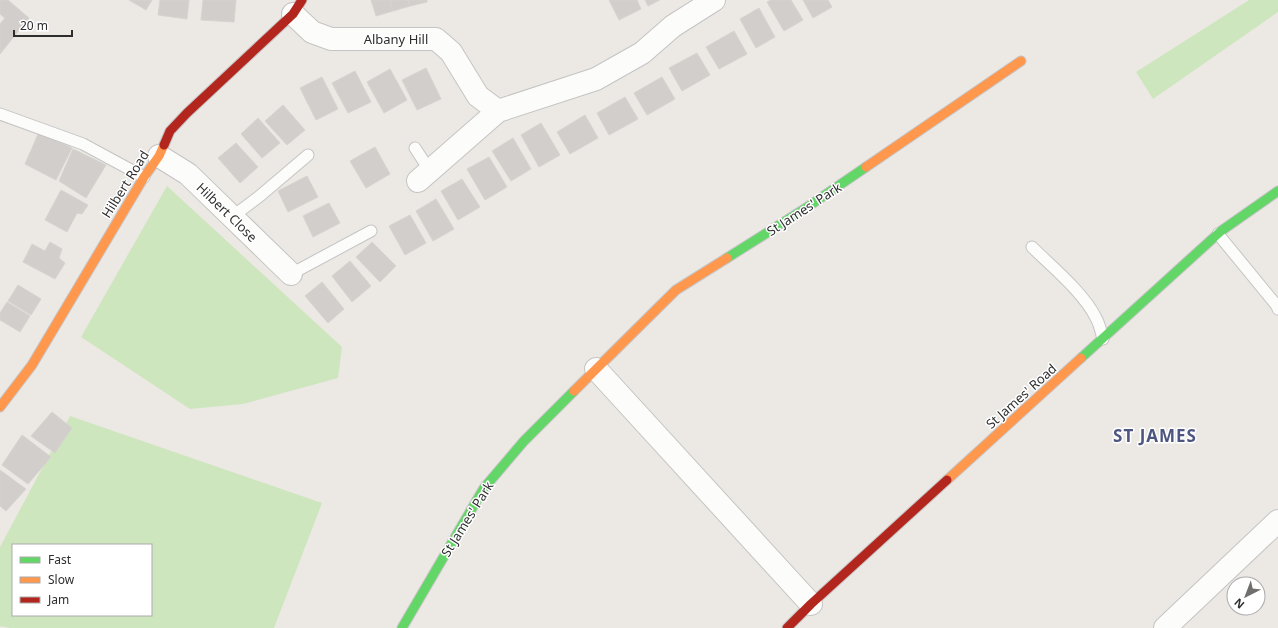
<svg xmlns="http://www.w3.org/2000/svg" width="1278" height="628" font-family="'Noto Sans',sans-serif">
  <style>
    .green { fill: #cee6be; fill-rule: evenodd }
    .building { fill: #d1cecb; stroke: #d7d4d0 }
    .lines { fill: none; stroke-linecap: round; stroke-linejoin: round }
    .lane-casing { stroke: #c5c4c5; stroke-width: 13 }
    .street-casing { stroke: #c5c4c5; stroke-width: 24 }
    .fast-casing { stroke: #c5c4c5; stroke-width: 11 }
    .slow-casing { stroke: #c5c4c5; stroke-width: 11 }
    .jam-casing { stroke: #c5c4c5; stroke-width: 11 }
    .lane { stroke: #fcfcfb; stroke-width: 11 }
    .street { stroke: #fcfcfb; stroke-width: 22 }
    .fast { stroke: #63d668; stroke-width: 9 }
    .slow { stroke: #ff974d; stroke-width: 9 }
    .jam { stroke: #b3261e; stroke-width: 9 }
    .labels { text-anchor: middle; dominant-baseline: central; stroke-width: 3; stroke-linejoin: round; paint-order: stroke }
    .street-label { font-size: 13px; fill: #2e2e2e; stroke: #fff }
    .district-label { font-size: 17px; font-weight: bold; letter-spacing: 1px; fill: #4d5680; stroke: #fff }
  </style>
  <rect width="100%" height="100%" fill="#ece8e4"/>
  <path class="green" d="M 1249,0 L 1278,0 L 1278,12 L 1153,99 L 1136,72 Z
    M 167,186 L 342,347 L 338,378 L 243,404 L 190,409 L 81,337 Z
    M 70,416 L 322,503 L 274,628 L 10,628 L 0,626 L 0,547 ZM 13,545 L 151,545 L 151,615 L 13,615 Z"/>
  <path class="building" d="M 0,0 L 8,0 L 29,18 L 0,54 L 0,24 L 5,18 L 0,14 Z
    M 129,0 L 152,0 L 146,10 Z
    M 160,0 L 189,0 L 187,19 L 158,15 Z
    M 203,0 L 236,0 L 234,22 L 201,20 Z
    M 371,0 L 390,0 L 393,11 L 376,16 Z
    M 390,0 L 408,0 L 410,6 L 393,11 Z
    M 408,0 L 427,0 L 427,2 L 410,6 Z
    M 609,0 L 637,0 L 641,9 L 619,20 Z
    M 645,0 L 660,0 L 648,6 Z
    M 771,0 L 791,0 L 803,20 L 784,31 L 767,2 Z
    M 803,0 L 828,0 L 832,7 L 813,18 Z
    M 759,8 L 775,37 L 756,48 L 740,19 Z
    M 734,31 L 747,54 L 719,69 L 706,47 Z
    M 697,53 L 710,75 L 682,91 L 669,68 Z
    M 426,68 L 441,99 L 417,110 L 402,80 Z
    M 390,69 L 407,100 L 384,113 L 367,82 Z
    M 355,71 L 371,102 L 348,113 L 332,83 Z
    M 322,77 L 338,109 L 316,120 L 300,88 Z
    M 662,77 L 675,99 L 647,115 L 634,93 Z
    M 625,97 L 638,119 L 609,135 L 597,113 Z
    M 283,105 L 305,130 L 287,145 L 265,121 Z
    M 585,115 L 598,138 L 570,154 L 557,132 Z
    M 258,118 L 280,143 L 262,158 L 241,134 Z
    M 541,123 L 560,155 L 539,167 L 521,135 Z
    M 39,132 L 72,148 L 56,180 L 25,164 Z
    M 513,138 L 531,169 L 511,181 L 492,151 Z
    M 236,143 L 258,167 L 240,183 L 218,158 Z
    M 375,147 L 390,174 L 366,188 L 350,161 Z
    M 73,149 L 106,165 L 86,198 L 59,181 Z
    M 489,157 L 507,187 L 485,200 L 467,169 Z
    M 307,176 L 318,197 L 288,212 L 278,191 Z
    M 462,179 L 480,207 L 458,220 L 441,191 Z
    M 61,190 L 88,205 L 82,214 L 77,213 L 67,232 L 45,220 Z
    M 436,199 L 454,229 L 433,241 L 416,211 Z
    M 329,203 L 340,223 L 313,237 L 303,216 Z
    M 410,215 L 426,243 L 405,255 L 389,226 Z
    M 50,242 L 62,249 L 59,258 L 65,263 L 55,279 L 23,262 L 32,244 L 45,251 Z
    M 372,242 L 396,266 L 380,282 L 356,257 Z
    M 350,261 L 371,286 L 352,302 L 332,276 Z
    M 322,282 L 344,309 L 328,323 L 305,296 Z
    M 18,285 L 41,299 L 31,315 L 8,301 Z
    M 7,302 L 30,316 L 20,332 L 0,320 L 0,313 Z
    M 52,412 L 72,428 L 55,453 L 31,436 Z
    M 22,435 L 51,457 L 28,484 L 2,465 Z
    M 0,470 L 26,489 L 6,511 L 0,506 Z"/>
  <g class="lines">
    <g class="lane-casing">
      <path id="lane" d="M 0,114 L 83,144 L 144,177
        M 415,148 L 430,171
        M 232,217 L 261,195 L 308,155
        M 1218,234 L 1277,306 L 1278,309
        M 1032,247 C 1052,267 1084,293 1096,318 C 1100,325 1101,332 1103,339
        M 291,274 L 371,231"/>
    </g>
    <g class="street-casing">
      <path id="street" d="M 293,14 L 312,32 L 331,39 L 436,39 L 451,52 L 478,96 L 498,111 L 596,79 L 642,53 L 673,26 L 714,0
        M 159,156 L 188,174 L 291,274
        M 418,181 L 498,111
        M 596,369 L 811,604
        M 1165,628 L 1278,521"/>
    </g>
    <g class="fast-casing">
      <path id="fast" d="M 727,258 L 803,210 L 866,167
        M 1081,358 L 1221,231 L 1278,191
        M 402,628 L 484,488 L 524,441 L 574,391"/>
    </g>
    <g class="slow-casing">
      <path id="slow" d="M 866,167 L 1021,61
        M 574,391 L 676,290 L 727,258
        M 0,407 L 32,365 L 144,177 L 159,156 L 164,145
        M 947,480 L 1081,358"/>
    </g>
    <g class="jam-casing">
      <path id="jam" d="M 164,145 L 170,131 L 187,113 L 293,14 L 302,0
        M 787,628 L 811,604 L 947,480"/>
    </g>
    <use href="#lane" class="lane"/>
    <use href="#street" class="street"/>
    <use href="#fast" class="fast"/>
    <use href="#slow" class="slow"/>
    <use href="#jam" class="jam"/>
  </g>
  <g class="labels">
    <g class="street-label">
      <text x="396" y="39">Albany Hill</text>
      <text transform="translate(125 184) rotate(-58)">Hilbert Road</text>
      <text transform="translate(804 209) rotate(-33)">St James' Park</text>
      <text transform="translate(227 212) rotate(44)">Hilbert Close</text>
      <text transform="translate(1021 396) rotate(-42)">St James' Road</text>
      <text transform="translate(467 519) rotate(-58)">St James' Park</text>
    </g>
    <g class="district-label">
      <text x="1155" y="435">ST JAMES</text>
    </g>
  </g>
  <rect x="12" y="544" width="140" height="72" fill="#ffffff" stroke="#ababab"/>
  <rect x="20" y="557" width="20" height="6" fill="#63d668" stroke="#ababab"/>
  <text x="48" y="564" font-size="12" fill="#2e2e2e">Fast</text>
  <rect x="20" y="577" width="20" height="6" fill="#ff974d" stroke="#ababab"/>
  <text x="48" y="584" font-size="12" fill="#2e2e2e">Slow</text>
  <rect x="20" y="597" width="20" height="6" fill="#b3261e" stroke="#ababab"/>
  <text x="48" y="604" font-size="12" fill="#2e2e2e">Jam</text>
  <g transform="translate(1246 596) rotate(222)"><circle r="19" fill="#ffffff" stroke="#ababab"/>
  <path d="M0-3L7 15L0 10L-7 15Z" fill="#706f6e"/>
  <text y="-6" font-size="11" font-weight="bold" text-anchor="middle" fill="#2e2e2e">N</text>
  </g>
  <path d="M14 30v6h58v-6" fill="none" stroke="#2e2e2e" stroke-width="2"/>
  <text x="20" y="30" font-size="12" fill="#2e2e2e" stroke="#ffffff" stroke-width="3" paint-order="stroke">20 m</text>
</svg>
